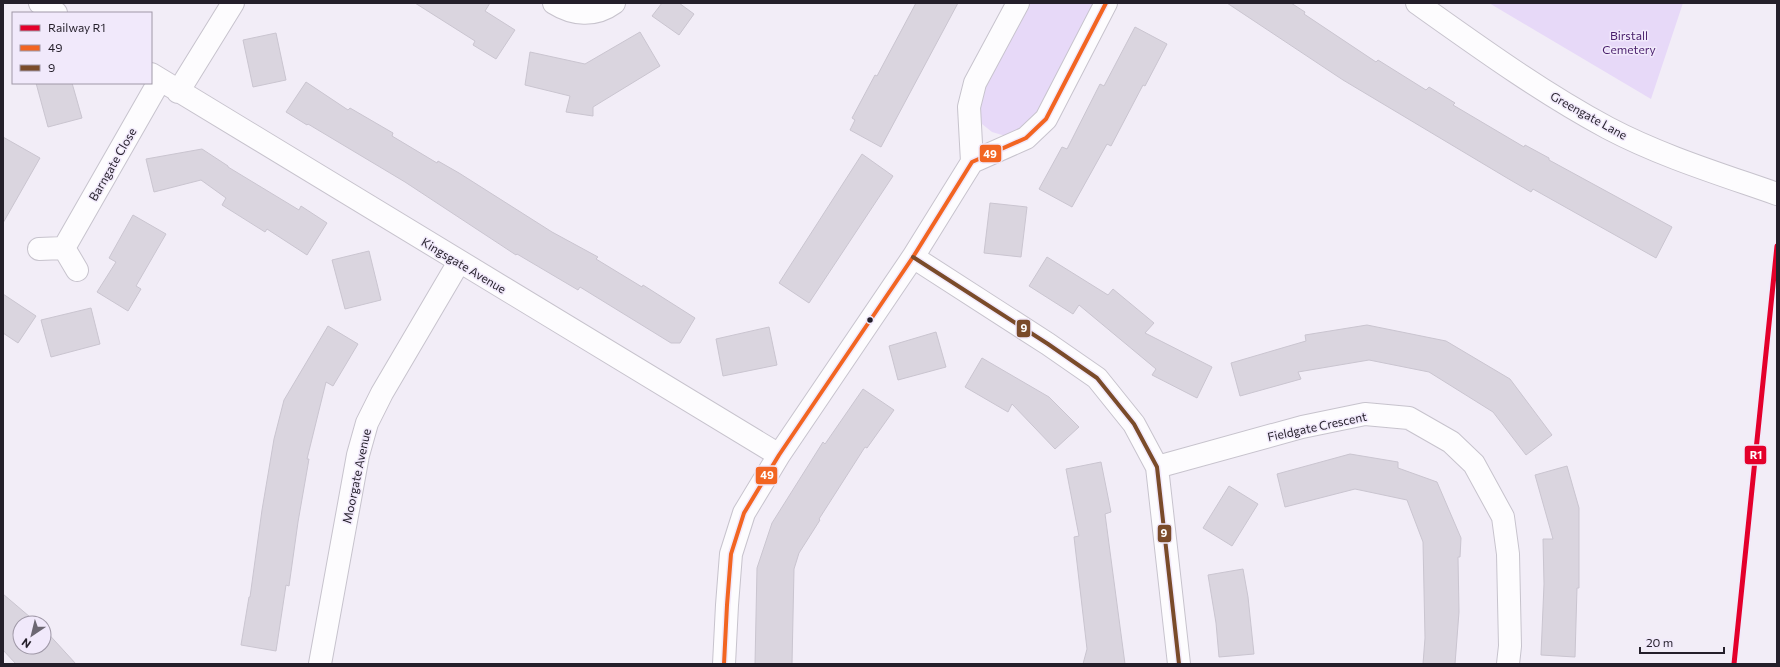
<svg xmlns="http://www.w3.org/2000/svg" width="1780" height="667" font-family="Commissioner,sans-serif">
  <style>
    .green { fill: #e7d9f8 }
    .building { fill: #dad5df; stroke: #cac5d0 }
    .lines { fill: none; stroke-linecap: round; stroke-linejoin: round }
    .minor-casing { stroke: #c7c3cd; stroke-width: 24 }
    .minor { stroke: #fdfcfe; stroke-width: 22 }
    .bus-1-casing { stroke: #f1e9fb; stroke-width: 7 }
    .bus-2-casing { stroke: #f1e9fb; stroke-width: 7 }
    .bus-1 { stroke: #f26522; stroke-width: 4 }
    .bus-2 { stroke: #7a4b2a; stroke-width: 4 }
    .rail-1-casing { stroke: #f1e9fb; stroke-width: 8 }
    .rail-1 { stroke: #e4002b; stroke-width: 5 }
    .bus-dot { fill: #241f2a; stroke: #f1e9fb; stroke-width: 1.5 }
    .labels { text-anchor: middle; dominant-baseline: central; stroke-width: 3; stroke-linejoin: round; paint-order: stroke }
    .park-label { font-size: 12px; fill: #481e6b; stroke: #f1e9fb }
    .street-label { font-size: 12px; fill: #241f2a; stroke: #f1e9fb }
    .line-badge { stroke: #f1e9fb; stroke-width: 1.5 }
    .badge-label { font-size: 11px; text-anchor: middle; font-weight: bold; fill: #fff }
  </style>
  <rect width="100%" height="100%" fill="#f2edf7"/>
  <path class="green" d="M 1027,3 L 1098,3 L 1036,118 L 1009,137 L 992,132 L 982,124 L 978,109 L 985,84 Z
    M 1489,3 L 1683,3 L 1651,99 Z"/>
  <path class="building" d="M 415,3 L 490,3 L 485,11 L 515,30 L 496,59 L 473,45 L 475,41 Z
    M 662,3 L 679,3 L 694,14 L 679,35 L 652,16 Z
    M 916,3 L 958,3 L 881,147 L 850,130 L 855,120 L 852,118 L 875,75 L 877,76 Z
    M 1227,3 L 1291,3 L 1305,12 L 1304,14 L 1376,62 L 1378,60 L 1426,90 L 1429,87 L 1455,103 L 1453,105 L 1524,147 L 1525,145 L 1549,158 L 1549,160 L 1672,227 L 1656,258 L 1533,189 L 1531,192 L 1507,178 L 1343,80 Z
    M 1135,27 L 1167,44 L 1145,86 L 1143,85 L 1111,146 L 1107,144 L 1072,207 L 1039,189 L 1062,147 L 1067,149 L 1100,84 L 1104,86 Z
    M 640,32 L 660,66 L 593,107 L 593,116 L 566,112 L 570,96 L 525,85 L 530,52 L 585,64 Z
    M 276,33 L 286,80 L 253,87 L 243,40 Z
    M 306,82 L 348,110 L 350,108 L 393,133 L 392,136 L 437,163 L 438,161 L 459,173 L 552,232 L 598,257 L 596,259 L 642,287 L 643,285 L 695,318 L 680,343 L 671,343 L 580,287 L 578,290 L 517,254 L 516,255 L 405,182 L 308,124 L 307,125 L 286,112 Z
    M 36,83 L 72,83 L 82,118 L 48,127 Z
    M 3,137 L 40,158 L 3,223 Z
    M 202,149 L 228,166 L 228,167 L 299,210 L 301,206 L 327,223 L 307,255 L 267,229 L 265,232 L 222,205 L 226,198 L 201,180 L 154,192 L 146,159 Z
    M 862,154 L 893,176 L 809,303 L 779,283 Z
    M 990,203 L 1027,207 L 1021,257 L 984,253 Z
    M 133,215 L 166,234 L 136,286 L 141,289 L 128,311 L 97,292 L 116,262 L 109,258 Z
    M 369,251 L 381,300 L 345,309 L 332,260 Z
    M 1047,257 L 1108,295 L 1113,289 L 1154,323 L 1145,333 L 1212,367 L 1197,398 L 1152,375 L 1156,369 L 1079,305 L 1073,314 L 1029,286 Z
    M 3,294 L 36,316 L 18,343 L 3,333 Z
    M 91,308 L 100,344 L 51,357 L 41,320 Z
    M 1367,325 L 1446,341 L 1510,379 L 1552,435 L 1526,455 L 1493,412 L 1429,372 L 1369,360 L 1298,372 L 1301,379 L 1240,396 L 1231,363 L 1306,341 L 1305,335 Z
    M 328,326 L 358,344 L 333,386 L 326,382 L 307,459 L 309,459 L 298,522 L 289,586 L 286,585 L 276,651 L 241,645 L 249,597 L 250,597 L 262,510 L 274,439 L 284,400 Z
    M 769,327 L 777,365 L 723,376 L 716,339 Z
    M 936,332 L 946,367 L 898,380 L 889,346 Z
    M 982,358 L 1049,397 L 1079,427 L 1055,449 L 1012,404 L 1008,412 L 965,387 Z
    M 863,389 L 894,410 L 867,448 L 865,447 L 819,519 L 820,520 L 799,553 L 794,569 L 792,664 L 755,664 L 757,568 L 772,523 L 823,442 L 825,444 Z
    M 1350,454 L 1398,462 L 1398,468 L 1437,482 L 1461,538 L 1460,557 L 1458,557 L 1459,612 L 1455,664 L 1423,664 L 1425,638 L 1423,542 L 1407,500 L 1355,489 L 1285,507 L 1277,474 Z
    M 1101,462 L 1111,512 L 1105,514 L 1125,664 L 1083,664 L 1087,649 L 1074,537 L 1079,536 L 1066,469 Z
    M 1567,466 L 1579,508 L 1579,588 L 1577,588 L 1575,657 L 1541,655 L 1544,584 L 1543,539 L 1553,539 L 1535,475 Z
    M 1229,486 L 1258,504 L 1232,546 L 1203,528 Z
    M 1243,569 L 1248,597 L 1254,654 L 1219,657 L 1216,623 L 1208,575 Z
    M 3,594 L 37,623 L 20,623 L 20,647 L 44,647 L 44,629 L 76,664 L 16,664 L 3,650 Z"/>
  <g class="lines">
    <g class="minor-casing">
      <path id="minor" d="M 40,3 L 56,13
        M 554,3 C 573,15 595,17 614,3
        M 1417,3 C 1479,47 1541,92 1608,128 C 1661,156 1720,174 1777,194
        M 151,74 L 779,455
        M 178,92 L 233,3
        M 972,162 L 969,107 L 975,83 L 1018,3
        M 64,248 L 160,80
        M 39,249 L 64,248 L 77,270
        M 913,257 L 1048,344 L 1097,378 L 1134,424 L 1157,467 L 1179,664
        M 1157,467 L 1302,427 L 1365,414 L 1409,418 L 1451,442 L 1474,464 L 1503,517 L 1508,554 L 1510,646 L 1508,664
        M 320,664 L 358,455 L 367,423 L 382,393 L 459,262
        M 724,664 L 727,605 L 731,554 L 744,513 L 779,455 L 913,257 L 972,162 L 1026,138 L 1046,119 L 1106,3"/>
    </g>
    <use href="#minor" class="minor"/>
    <g class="bus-1-casing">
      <path id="bus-1" d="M 724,664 L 727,605 L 731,554 L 744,513 L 779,455 L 913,257 L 972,162 L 1026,138 L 1046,119 L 1106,3"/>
    </g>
    <g class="bus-2-casing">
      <path id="bus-2" d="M 913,257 L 1048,344 L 1097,378 L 1134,424 L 1157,467 L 1179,664"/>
    </g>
    <use href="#bus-1" class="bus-1"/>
    <use href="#bus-2" class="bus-2"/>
    <g class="rail-1-casing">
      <path id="rail-1" d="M 1734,664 L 1777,246"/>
    </g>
    <use href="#rail-1" class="rail-1"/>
  </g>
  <circle class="bus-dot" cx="870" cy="320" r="3.5"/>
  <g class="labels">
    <g class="park-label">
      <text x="1629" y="35">Birstall<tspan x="1629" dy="14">Cemetery</tspan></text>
    </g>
    <g class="street-label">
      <text transform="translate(1589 115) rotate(29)">Greengate Lane</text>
      <text transform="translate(112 164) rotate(-60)">Barngate Close</text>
      <text transform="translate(464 265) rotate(31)">Kingsgate Avenue</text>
      <text transform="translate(1317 426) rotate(-12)">Fieldgate Crescent</text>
      <text transform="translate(356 476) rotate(-78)">Moorgate Avenue</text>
    </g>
  </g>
  <g class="line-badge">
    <rect x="979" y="144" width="23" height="19" rx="4" fill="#f26522"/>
    <rect x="1016" y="319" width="15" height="19" rx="4" fill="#7a4b2a"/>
    <rect x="1744" y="445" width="23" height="20" rx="4" fill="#e4002b"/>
    <rect x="755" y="466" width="23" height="19" rx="4" fill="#f26522"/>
    <rect x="1157" y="524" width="15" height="19" rx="4" fill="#7a4b2a"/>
  </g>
  <g class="badge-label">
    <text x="990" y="158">49</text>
    <text x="1024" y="332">9</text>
    <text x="1756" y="459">R1</text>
    <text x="767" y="479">49</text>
    <text x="1164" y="537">9</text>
  </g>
  <rect width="1780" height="667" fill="none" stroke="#241f2a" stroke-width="8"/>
  <rect x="12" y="12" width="140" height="72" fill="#f1e9fb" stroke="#9f98a7"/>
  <rect x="20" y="25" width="20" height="6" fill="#e4002b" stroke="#9f98a7"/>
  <text x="48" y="32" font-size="12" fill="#241f2a">Railway R1</text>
  <rect x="20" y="45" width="20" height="6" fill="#f26522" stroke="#9f98a7"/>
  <text x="48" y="52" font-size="12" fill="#241f2a">49</text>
  <rect x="20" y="65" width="20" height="6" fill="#7a4b2a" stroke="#9f98a7"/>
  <text x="48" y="72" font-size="12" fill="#241f2a">9</text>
  <g transform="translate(32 635) rotate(215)"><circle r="19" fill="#f1e9fb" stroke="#9f98a7"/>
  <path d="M0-3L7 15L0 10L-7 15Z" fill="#6c6772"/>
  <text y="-6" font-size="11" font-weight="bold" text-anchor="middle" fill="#241f2a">N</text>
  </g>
  <path d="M1640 647v6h84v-6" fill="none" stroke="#241f2a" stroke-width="2"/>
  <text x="1646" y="647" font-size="12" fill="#241f2a" stroke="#f1e9fb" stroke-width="3" paint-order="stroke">20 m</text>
</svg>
